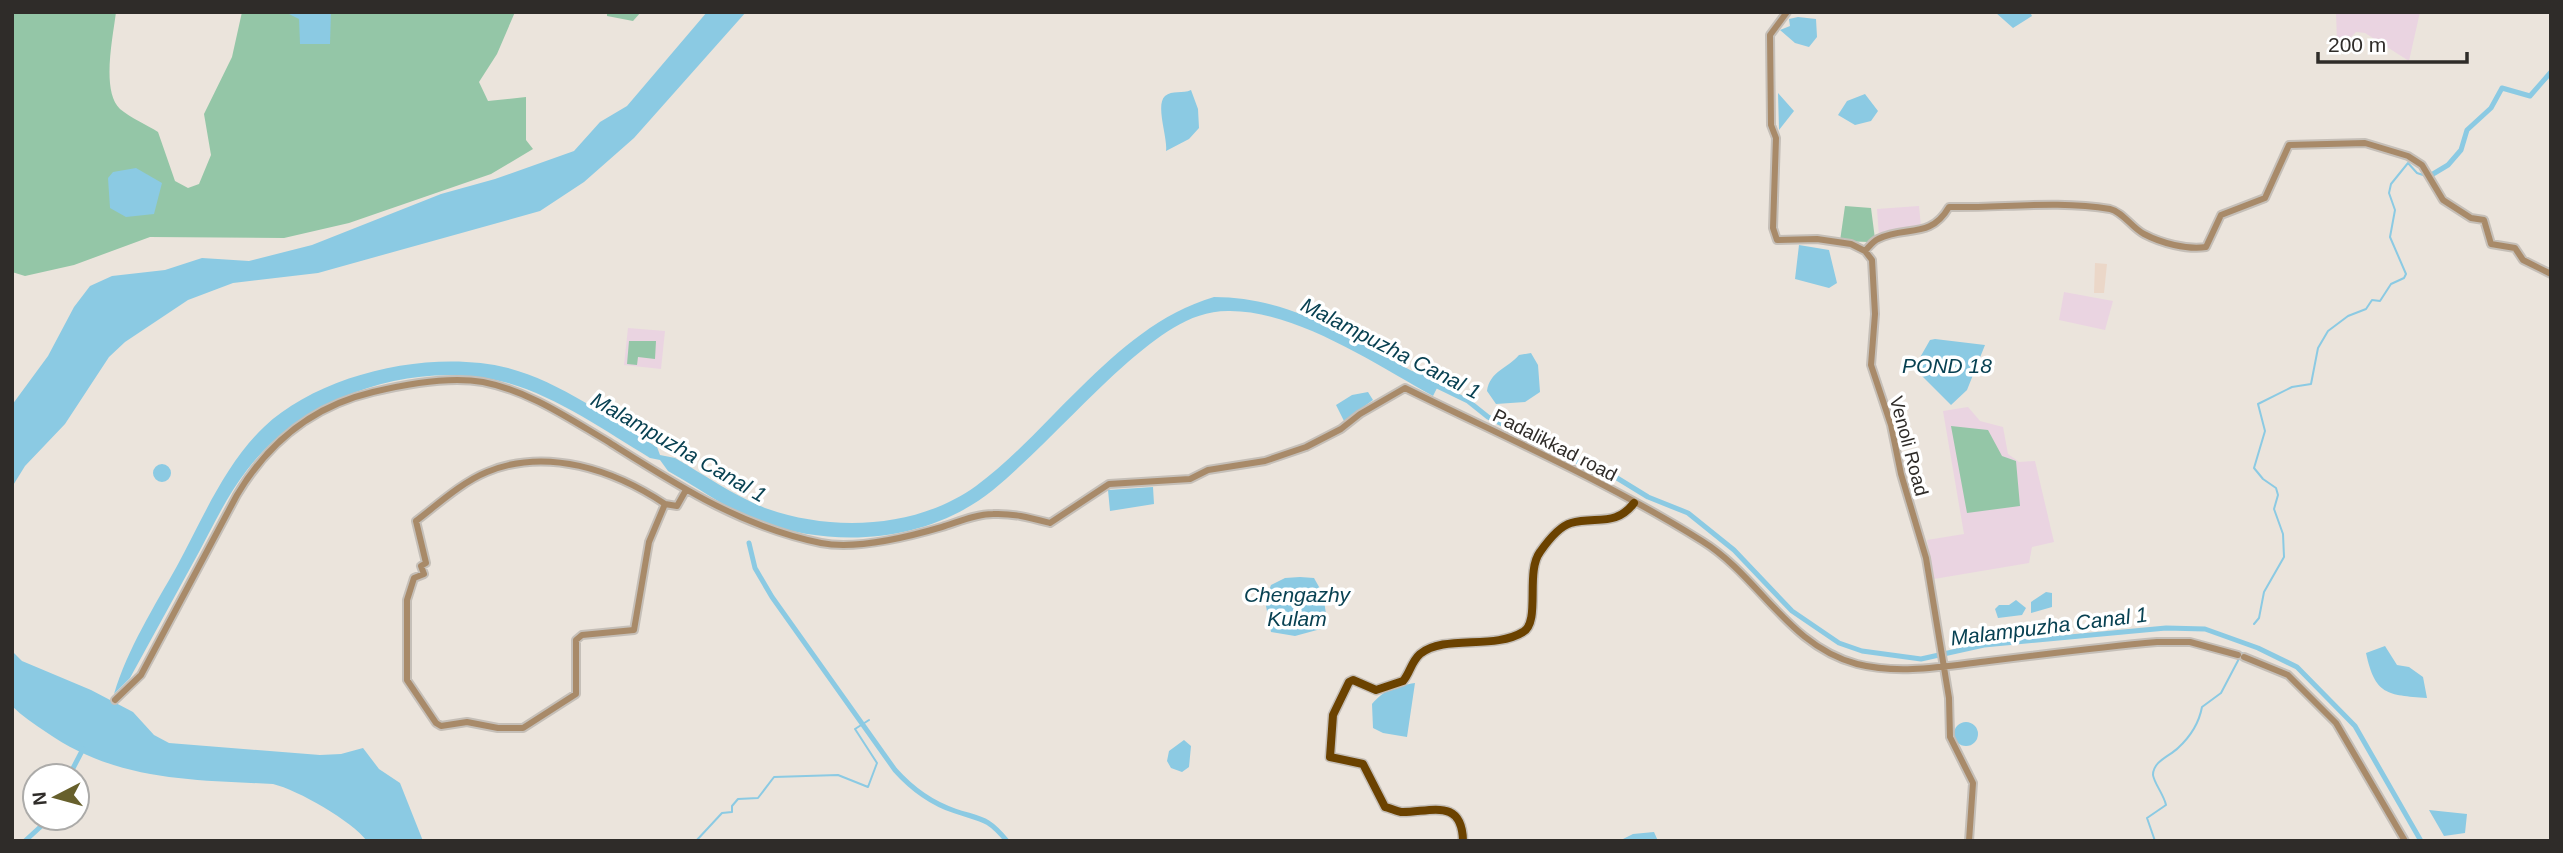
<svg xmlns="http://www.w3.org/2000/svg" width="2563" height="853" font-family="Arial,sans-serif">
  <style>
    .education { fill: #ead4e1 }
    .medical { fill: #ebd7c8 }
    .green { fill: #94c6a7 }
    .water { fill: #8bcae3 }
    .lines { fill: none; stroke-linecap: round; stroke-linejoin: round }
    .stream { stroke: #8bcae3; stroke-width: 2 }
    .canal { stroke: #8bcae3; stroke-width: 5 }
    .minor-casing { stroke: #c5bfb8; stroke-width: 10 }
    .major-casing { stroke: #c5bfb8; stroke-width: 11 }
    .minor { stroke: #a88a69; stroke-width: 6 }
    .major { stroke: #6b4200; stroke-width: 8 }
    .labels { text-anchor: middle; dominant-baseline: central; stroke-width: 7; stroke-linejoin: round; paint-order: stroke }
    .street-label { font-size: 19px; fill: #2f2c29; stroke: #fff }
    .water-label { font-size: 21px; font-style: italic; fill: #084152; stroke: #fff }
  </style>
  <rect width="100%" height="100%" fill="#ebe4dc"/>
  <path class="education" d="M 2336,12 L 2420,12 L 2409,61 L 2365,33 L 2356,32 L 2346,42 L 2337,42 Z
    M 1919,206 L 1921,226 L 1879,236 L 1877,209 Z
    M 2064,292 L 2113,301 L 2105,330 L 2059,320 Z
    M 628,328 L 665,331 L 661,369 L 624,365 Z
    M 1968,407 L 1980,421 L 2003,427 L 2008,454 L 2019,462 L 2035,461 L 2054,542 L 2032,547 L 2029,563 L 1934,579 L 1927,540 L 1964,534 L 1943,411 Z"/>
  <path class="medical" d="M 2095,263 L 2107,264 L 2104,293 L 2094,293 Z"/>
  <path class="green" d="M 12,12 L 116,12 C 113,37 101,91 120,109 C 131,118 147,125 158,132 L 175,181 L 188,188 L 199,184 L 211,155 L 204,114 L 232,57 L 242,12 L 515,12 L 497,54 L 479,82 L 488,101 L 526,97 L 526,140 L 533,149 L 491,174 L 349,223 L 284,238 L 150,237 L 74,265 L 25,276 L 12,272 Z
    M 607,12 L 641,12 L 633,21 L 607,16 Z
    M 1845,206 L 1871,208 L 1875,239 L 1869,242 L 1840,241 Z
    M 629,341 L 656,341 L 655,359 L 638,357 L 637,365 L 627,364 Z
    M 1951,426 L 1988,430 L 2002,456 L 2016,461 L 2020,506 L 1967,513 Z"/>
  <path class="water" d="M 285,12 L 331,12 L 330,44 L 300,44 L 299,19 Z
    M 707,12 L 746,12 L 634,138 L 584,182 L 540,211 L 318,273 L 233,283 L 188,300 L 125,342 L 109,357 L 65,424 L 25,466 L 12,487 L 12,405 L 48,356 L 74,307 L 90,286 L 112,276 L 165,270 L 202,258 L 249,261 L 312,245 L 441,194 L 495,179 L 574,151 L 600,122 L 627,106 Z
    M 1995,12 L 2030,12 L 2032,16 L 2013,28 Z
    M 1798,17 L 1816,19 L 1817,37 L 1809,47 L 1795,43 L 1780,30 L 1790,26 L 1789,19 Z
    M 1191,90 L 1198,109 L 1199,128 L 1189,139 L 1166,151 C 1168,138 1155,105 1165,96 C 1172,90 1183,94 1191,90 Z
    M 1778,93 L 1794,111 L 1779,130 Z
    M 1865,94 L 1878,111 L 1871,121 L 1855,125 L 1838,115 L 1847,101 Z
    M 136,168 L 162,183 L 154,214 L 126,217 L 110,208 L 108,178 L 113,172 Z
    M 1799,245 L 1829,250 L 1837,283 L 1829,288 L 1795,279 Z
    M 1214,297 C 1289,297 1348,336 1412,371 L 1427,374 L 1438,386 L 1433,396 C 1375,364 1297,311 1230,311 C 1189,310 1157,338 1128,362 C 1081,403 1041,450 993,490 C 926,544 829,550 751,518 C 723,506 695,486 668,471 L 660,460 L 650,458 C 605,431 556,396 504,382 C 414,359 303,396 247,470 C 228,494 214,524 199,552 C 176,594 153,636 130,678 L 114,694 C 128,648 154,607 177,566 C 202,520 225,464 264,427 C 321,373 432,349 508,368 C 561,382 610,419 657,447 L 660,455 L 675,458 C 705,475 735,497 768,509 C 834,532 918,528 976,486 C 1014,458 1046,421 1080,388 C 1120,349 1160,313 1214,297 Z
    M 1935,339 L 1985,345 L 1967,390 L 1951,405 L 1914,368 L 1930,340 Z
    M 1531,353 L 1538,365 L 1540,392 L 1525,402 L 1496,404 L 1487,391 C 1490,371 1507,369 1519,355 Z
    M 1368,392 L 1373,400 L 1344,421 L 1336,405 L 1352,395 Z
    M153 473a9 9 0 1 1 18 0a9 9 0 1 1-18 0Z
    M 1153,487 L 1154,504 L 1110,511 L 1108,490 Z
    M 1300,577 L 1314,578 L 1323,594 L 1328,627 L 1295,636 L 1271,632 L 1265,601 L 1271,585 L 1285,578 Z
    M 2046,592 L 2052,593 L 2052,607 L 2031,613 L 2031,602 Z
    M 2016,600 L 2026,608 L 2022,615 L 1998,618 L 1995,609 L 1999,605 L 2009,605 Z
    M 2385,646 L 2397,665 L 2409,667 L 2423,677 L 2427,698 C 2387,695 2375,695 2366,653 Z
    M 12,651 L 22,661 L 91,690 L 133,712 L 154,735 L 169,743 L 320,755 L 341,754 L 363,748 L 379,769 L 400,783 L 423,841 L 367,841 C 352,821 298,790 273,784 C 192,780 116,781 46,732 C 34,724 22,716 12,706 Z
    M 1415,683 L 1407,737 L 1383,733 L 1373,728 L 1372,704 C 1385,689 1396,686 1415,683 Z
    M1954 734a12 12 0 1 1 24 0a12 12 0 1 1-24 0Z
    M 1184,740 L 1191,746 L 1189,767 L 1182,772 L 1171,768 L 1167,761 L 1169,751 Z
    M 2429,810 L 2467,814 L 2465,833 L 2444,836 Z
    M 1654,832 L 1658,841 L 1619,841 L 1633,834 Z"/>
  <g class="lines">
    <path class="stream" d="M 2254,624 L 2259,618 L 2264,592 L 2284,557 L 2283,534 L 2274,509 L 2278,495 L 2276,488 L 2263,479 L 2254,468 L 2265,431 L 2258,404 L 2292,387 L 2311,384 L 2318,348 L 2328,331 L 2348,316 L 2366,309 L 2372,300 L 2380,301 L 2391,284 L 2404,278 L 2406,274 L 2390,237 L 2395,210 L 2389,193 L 2391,184 L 2408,163 L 2417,173 L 2426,176
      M 696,841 L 722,813 L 732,812 L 732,806 L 738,799 L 758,798 L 774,777 L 838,775 L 868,787 L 877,763 L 855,729 L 869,720
      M 2155,841 L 2147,818 L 2166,805 C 2164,795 2154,783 2153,775 C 2153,761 2170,756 2178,748 C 2190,737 2199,723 2202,707 L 2221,693 L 2242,653"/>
    <path class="canal" d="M 2433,174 L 2448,165 L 2461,150 L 2467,130 L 2491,108 L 2502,88 L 2530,96 L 2551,72
      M 1433,384 L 1468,401 L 1488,417 L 1582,464 L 1604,470 L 1648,497 L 1688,513 L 1734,550 L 1792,611 L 1839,643 L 1862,651 L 1921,659 L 1984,645 L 2166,628 L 2205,629 L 2258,648 L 2297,667 L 2355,726 L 2421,841
      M 749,543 L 755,568 L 772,597 L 895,770 C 912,789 931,803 955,811 C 982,820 987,817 1007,841
      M 69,776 L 83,749
      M 25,841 L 50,818"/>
    <g class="minor-casing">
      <path id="minor" d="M 1787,12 L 1770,35 L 1771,125 L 1776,138 L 1773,228 L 1777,240 L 1817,239 L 1851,244 L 1865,251 L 1872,260 L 1875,314 L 1871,365 L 1891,425 L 1901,474 L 1926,558 L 1949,698 L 1950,737 L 1973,783 L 1969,841
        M 1865,251 C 1869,247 1873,241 1878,239 C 1905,225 1930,240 1949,207 C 2003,208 2057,200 2110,209 C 2123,212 2132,228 2144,234 C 2161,243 2187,250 2206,247 L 2221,215 L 2265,198 L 2289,145 L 2365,143 L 2408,156 L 2422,165 L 2443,200 L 2471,218 L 2484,220 L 2491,244 L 2515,248 L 2523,260 L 2551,274
        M 665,504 C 614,470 547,447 487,472 C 462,482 437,505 416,521 L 426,563 L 421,566 L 424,574 L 414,578 L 407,600 L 407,680 L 436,723 L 441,726 L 467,722 L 498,728 L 523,728 L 576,694 L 576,640 L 582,635 L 634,630 L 649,542 L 665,504 L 677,506 L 686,490
        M 2244,657 L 2288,675 L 2336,723 L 2405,841
        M 115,700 L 141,675 L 237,495 C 268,443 313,406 373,392 C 406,384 449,376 483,382 C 529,391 568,418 607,441 C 677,485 739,526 821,543 C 856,550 908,537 942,527 C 958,522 976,514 993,514 C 1013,513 1031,518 1050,523 L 1109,484 L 1190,479 L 1208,470 L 1265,461 L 1306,447 L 1341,429 L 1360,414 L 1405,388 C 1504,437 1608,482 1702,541 C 1759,576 1788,646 1857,664 C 1900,675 1946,666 1989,661 C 2045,654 2101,647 2157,642 L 2190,642 L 2238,655"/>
    </g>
    <g class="major-casing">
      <path id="major" d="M 1463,841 C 1462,796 1428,813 1401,812 C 1396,811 1390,808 1385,807 L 1363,764 L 1330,757 L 1333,715 L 1349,682 L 1353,680 L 1376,690 L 1403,681 C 1410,673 1411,662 1420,654 C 1444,634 1494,650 1523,632 C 1541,622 1525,572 1540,552 C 1547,542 1560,526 1571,523 C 1596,516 1616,527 1634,503"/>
    </g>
    <use href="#minor" class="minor"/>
    <use href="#major" class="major"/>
  </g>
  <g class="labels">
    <g class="street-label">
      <text transform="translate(1555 445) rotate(27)">Padalikkad road</text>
      <text transform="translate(1909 446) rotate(75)">Venoli Road</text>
    </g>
    <g class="water-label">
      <text transform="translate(1391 348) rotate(27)">Malampuzha Canal 1</text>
      <text x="1947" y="365">POND 18</text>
      <text transform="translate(679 447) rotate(30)">Malampuzha Canal 1</text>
      <text x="1297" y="594">Chengazhy<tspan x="1297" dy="24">Kulam</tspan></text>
      <text transform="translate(2049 626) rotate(-7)">Malampuzha Canal 1</text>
    </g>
  </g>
  <rect width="2563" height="853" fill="none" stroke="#2f2c29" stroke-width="28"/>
  <g transform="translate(56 797) rotate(264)"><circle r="33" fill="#ffffff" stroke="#acaba9" stroke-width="2"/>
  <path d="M0-5L12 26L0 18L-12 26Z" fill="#67602c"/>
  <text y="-10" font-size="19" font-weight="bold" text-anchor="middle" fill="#2f2c29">N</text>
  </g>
  <path d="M2318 52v10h149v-10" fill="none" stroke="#2f2c29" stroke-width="3.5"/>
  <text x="2328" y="52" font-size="21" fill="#2f2c29" stroke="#ffffff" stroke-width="5" paint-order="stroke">200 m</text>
</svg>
